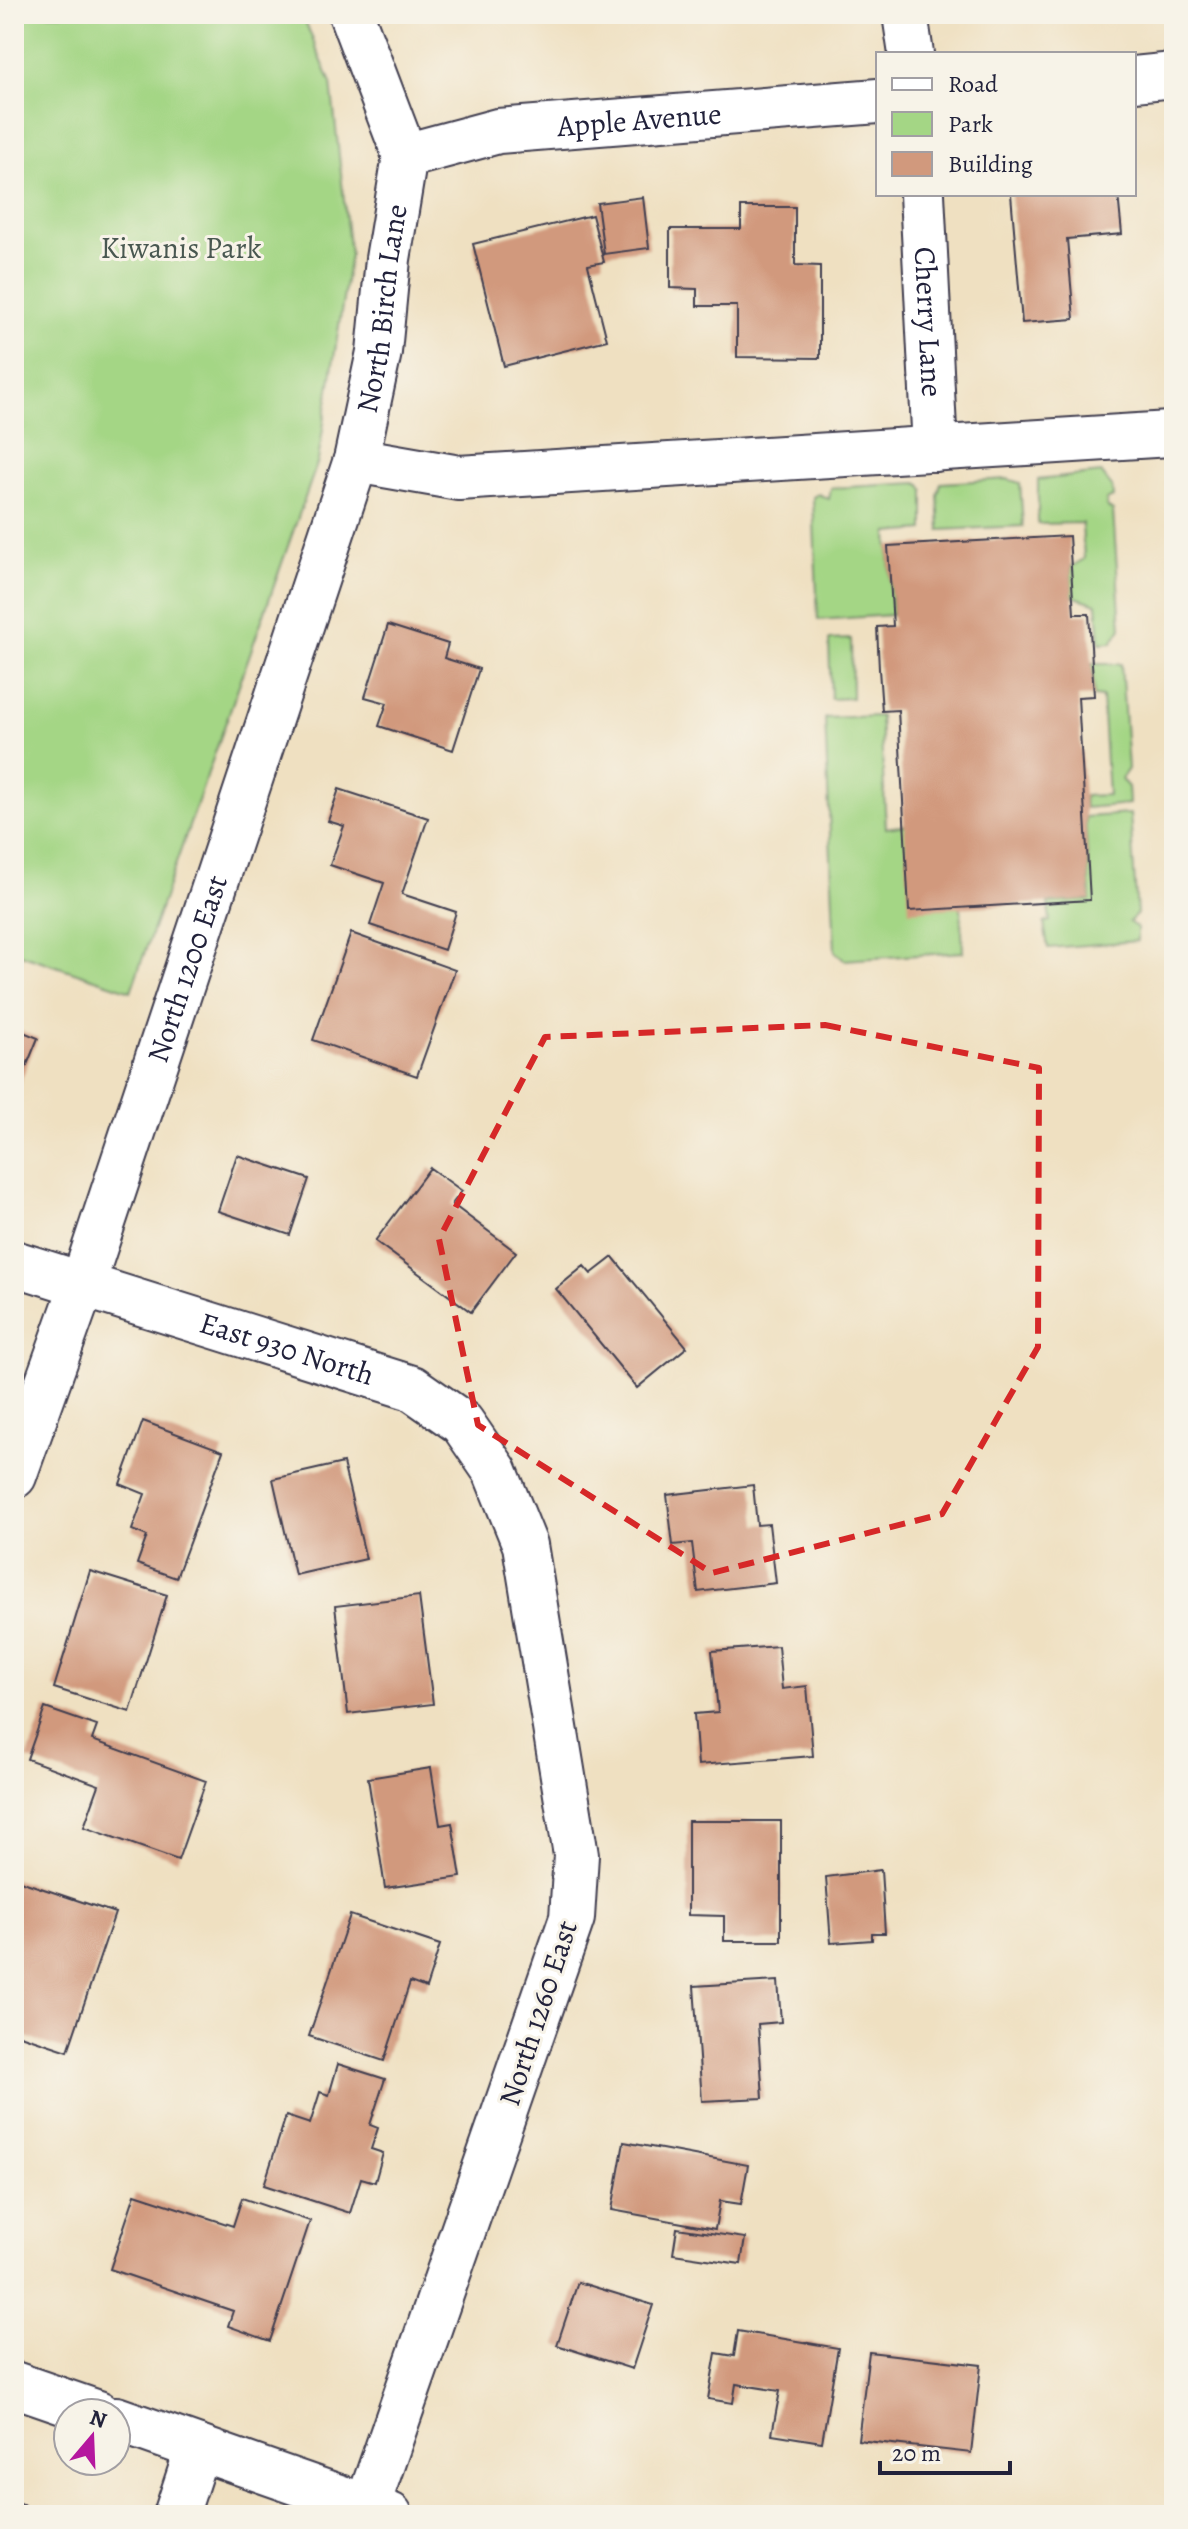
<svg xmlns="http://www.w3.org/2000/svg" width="1188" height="2529" font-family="Alegreya,serif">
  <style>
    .green { fill: #a4d685; stroke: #637c60; stroke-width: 2 }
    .building { fill: #d1997d }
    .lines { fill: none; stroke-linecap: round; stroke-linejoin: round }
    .minor-casing { stroke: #413e4f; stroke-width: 48 }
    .minor { stroke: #fff; stroke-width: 44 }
    .marked { fill: none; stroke: #d62828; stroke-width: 6; stroke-dasharray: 16 10; stroke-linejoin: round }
    .labels { text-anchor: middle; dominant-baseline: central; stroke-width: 6; stroke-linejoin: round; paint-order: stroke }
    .street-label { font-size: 30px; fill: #22223b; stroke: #f7f3e8 }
    .park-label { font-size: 30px; fill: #495851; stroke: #f7f3e8 }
  </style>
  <rect width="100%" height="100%" fill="#f7f3e8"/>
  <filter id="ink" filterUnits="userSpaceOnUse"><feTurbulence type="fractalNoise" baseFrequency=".0125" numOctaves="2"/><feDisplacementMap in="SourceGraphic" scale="16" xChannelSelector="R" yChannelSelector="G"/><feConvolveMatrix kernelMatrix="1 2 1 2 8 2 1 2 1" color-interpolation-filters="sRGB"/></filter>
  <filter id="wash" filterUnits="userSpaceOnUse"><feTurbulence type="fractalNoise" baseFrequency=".006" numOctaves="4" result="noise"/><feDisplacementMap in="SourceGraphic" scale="32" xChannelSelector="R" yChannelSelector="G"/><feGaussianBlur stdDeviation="1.8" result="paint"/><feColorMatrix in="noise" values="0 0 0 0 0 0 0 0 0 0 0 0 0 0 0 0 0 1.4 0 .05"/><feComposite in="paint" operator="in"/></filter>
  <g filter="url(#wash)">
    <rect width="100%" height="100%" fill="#efe0c1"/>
    <path class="green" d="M 14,14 L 302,14 L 331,83 L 350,255 L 318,461 L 131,991 L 14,952 Z
      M 1101,473 L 1112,487 L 1113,497 L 1106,500 L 1107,507 L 1113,511 L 1121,628 L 1112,642 L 1100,643 L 1097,604 L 1072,596 L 1071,567 L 1084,559 L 1082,523 L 1038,524 L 1038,480 Z
      M 1007,479 L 1020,483 L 1023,526 L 940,530 L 938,495 L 941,483 Z
      M 917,483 L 921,485 L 924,490 L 924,530 L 888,533 L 892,615 L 818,620 L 813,497 L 818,494 L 829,499 L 831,488 Z
      M 851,639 L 852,698 L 831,699 L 829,640 Z
      M 1092,664 L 1121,664 L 1128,769 L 1121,779 L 1128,787 L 1129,804 L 1085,808 L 1084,796 L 1108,795 L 1102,697 L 1094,696 Z
      M 880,716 L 886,828 L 905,825 L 961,908 L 963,952 L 844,960 L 835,952 L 825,718 Z
      M 1130,814 L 1137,914 L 1129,922 L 1137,928 L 1137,941 L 1048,948 L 1044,923 L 1050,921 L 1048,903 L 1090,900 L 1085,817 Z"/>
    <g id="blocks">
      <path class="building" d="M 1011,194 L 1118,194 L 1122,234 L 1067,239 L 1074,319 L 1022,323 Z
        M 643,197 L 649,248 L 604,254 L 597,203 Z
        M 741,207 L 795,207 L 795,265 L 820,266 L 820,358 L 737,357 L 737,306 L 697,306 L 697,289 L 670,288 L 670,229 L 741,229 Z
        M 592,215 L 604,262 L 588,265 L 607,340 L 504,366 L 473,244 Z
        M 1069,536 L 1074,614 L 1089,614 L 1094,696 L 1078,697 L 1090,900 L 909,911 L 898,710 L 882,711 L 879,669 L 877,627 L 893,626 L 888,546 Z
        M 388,625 L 448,644 L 444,658 L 479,669 L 453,750 L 379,726 L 387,703 L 365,697 Z
        M 339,789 L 428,818 L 402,894 L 456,912 L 444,950 L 370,925 L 384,883 L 330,865 L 344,826 L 328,821 Z
        M 351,933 L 455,970 L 417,1076 L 313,1040 Z
        M 14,1015 L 21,1018 L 16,1029 L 38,1038 L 14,1097 Z
        M 237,1155 L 309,1179 L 290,1235 L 218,1211 Z
        M 430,1168 L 462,1191 L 452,1204 L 516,1252 L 471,1312 L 375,1241 Z
        M 613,1257 L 687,1347 L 637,1388 L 556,1289 L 584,1266 L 591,1274 Z
        M 143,1421 L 223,1451 L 176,1578 L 137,1564 L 147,1536 L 132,1530 L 145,1494 L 120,1484 Z
        M 343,1463 L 366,1559 L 295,1575 L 273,1479 Z
        M 753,1485 L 757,1525 L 769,1524 L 776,1583 L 698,1592 L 692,1543 L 673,1545 L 667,1495 Z
        M 90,1571 L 167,1595 L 130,1712 L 54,1688 Z
        M 419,1596 L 433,1704 L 348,1714 L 335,1606 Z
        M 778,1646 L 782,1689 L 807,1686 L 813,1756 L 698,1765 L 694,1714 L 718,1712 L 712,1651 Z
        M 45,1708 L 97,1726 L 92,1740 L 206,1781 L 178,1860 L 84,1827 L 99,1785 L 27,1759 Z
        M 431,1768 L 440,1825 L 452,1823 L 461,1877 L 385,1888 L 368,1778 Z
        M 688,1821 L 781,1821 L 781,1941 L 724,1941 L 724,1916 L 688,1915 Z
        M 881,1870 L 885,1933 L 872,1933 L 872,1940 L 831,1943 L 826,1877 Z
        M 14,1879 L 115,1913 L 68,2051 L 14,2033 Z
        M 350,1915 L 440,1945 L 426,1988 L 410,1982 L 384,2061 L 309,2036 Z
        M 778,1981 L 781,2022 L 758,2024 L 763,2098 L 702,2101 L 694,1986 Z
        M 338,2064 L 385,2079 L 370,2125 L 378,2128 L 371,2149 L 383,2153 L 375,2182 L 361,2178 L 350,2213 L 264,2185 L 286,2116 L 310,2124 L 320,2092 L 329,2095 Z
        M 624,2142 L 748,2165 L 741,2204 L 720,2201 L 715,2229 L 612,2210 Z
        M 135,2194 L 233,2226 L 242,2198 L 310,2221 L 270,2341 L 228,2326 L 233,2311 L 110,2269 Z
        M 677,2228 L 745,2238 L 741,2264 L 673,2254 Z
        M 578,2282 L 653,2305 L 632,2369 L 557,2345 Z
        M 738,2331 L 838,2348 L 822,2442 L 772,2434 L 780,2391 L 736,2384 L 733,2403 L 708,2399 L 716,2353 L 734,2356 Z
        M 869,2352 L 981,2365 L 971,2453 L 858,2440 Z
        M 14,2502 L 51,2514 L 50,2515 L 14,2515 Z"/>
    </g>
  </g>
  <g filter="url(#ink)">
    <use href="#blocks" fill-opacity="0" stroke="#413e4f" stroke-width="2"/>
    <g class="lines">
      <g class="minor-casing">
        <g id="minor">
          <path d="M 351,14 L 405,156"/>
          <path d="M 905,14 L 911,54"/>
          <path d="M 1134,79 L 1174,75"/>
          <path id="s1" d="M 405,156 L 498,131 L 878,101"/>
          <path id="s2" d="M 922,194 L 935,449"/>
          <path d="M 356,460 L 459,478 L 1170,434"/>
          <path id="s3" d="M 14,1263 L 412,1388 L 462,1423 L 495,1471 L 525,1545 L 576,1855 L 572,1918 L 367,2507"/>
          <path id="s4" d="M 14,1476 L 82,1286 L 356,460 L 379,352 L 388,259 L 405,156"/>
          <path d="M 14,2384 L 98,2413"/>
          <path d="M 116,2419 L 390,2515"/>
          <path d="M 176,2515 L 198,2448"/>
        </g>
      </g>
      <use href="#minor" class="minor"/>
    </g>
  </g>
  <path class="marked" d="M 825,1025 L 1039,1068 L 1038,1347 L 942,1514 L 712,1573 L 478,1425 L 439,1239 L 545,1037 Z"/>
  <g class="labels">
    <g class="street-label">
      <text stroke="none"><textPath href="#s1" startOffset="238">Apple Avenue</textPath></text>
      <text stroke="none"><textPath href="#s4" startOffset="1226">North Birch Lane</textPath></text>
      <text stroke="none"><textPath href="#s2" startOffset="128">Cherry Lane</textPath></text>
      <text stroke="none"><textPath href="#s4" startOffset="536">North 1200 East</textPath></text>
      <text stroke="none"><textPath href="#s3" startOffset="286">East 930 North</textPath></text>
      <text transform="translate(538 2013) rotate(-72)">North 1260 East</text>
    </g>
    <g class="park-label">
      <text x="181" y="248">Kiwanis Park</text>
    </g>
  </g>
  <rect width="1188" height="2529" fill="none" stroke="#f7f3e8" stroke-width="48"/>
  <rect x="876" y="52" width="260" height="144" fill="#f7f3e8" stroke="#a29fa3" stroke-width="2"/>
  <rect x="892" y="78" width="40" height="12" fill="#ffffff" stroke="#a29fa3" stroke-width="2"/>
  <text x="948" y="92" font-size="24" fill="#22223b">Road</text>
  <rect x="892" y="112" width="40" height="24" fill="#a4d685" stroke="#a29fa3" stroke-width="2"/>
  <text x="948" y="132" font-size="24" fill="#22223b">Park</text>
  <rect x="892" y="152" width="40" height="24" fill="#d1997d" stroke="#a29fa3" stroke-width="2"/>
  <text x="948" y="172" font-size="24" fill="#22223b">Building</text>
  <g transform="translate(92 2437) rotate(19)"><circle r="38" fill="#f7f3e8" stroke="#a29fa3" stroke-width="2"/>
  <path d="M0-6L14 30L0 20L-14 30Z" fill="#b5179e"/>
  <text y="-12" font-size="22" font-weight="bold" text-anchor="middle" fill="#22223b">N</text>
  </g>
  <path d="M880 2461v12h130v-12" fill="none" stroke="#22223b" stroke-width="4"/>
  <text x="892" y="2461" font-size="24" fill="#22223b" stroke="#f7f3e8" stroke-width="6" paint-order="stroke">20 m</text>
</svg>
